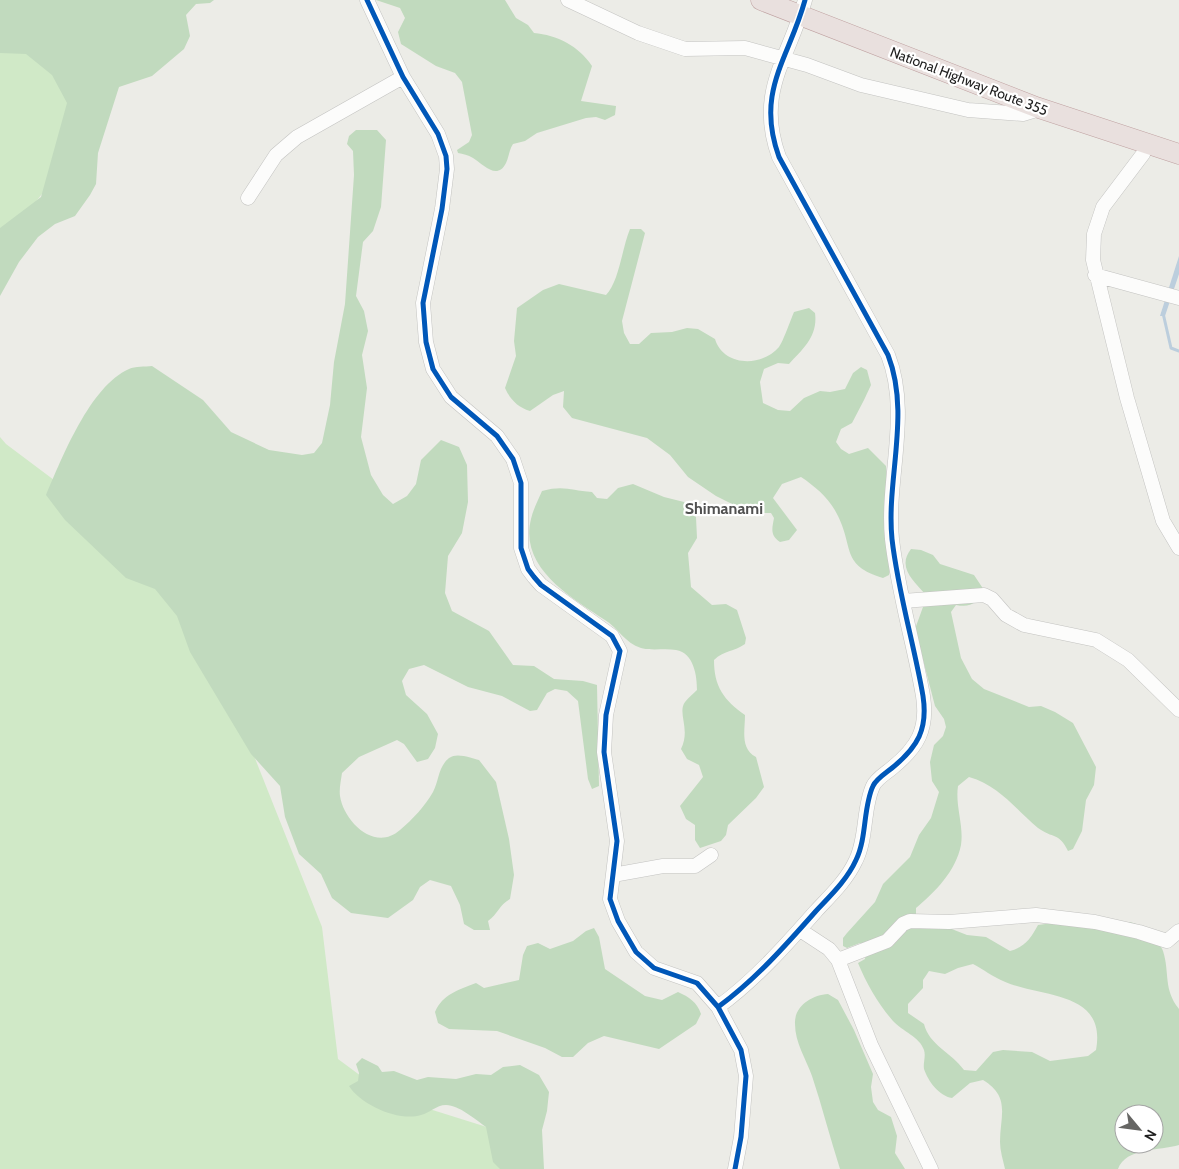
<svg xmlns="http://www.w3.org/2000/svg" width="1179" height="1169" font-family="Cabin,sans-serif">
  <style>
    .grass { fill: #d0e9c7 }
    .forest { fill: #c1dabe; fill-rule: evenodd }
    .water { fill: #bccedd }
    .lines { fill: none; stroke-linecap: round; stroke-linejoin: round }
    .stream { stroke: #bccedd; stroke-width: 3 }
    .minor-casing { stroke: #c3c3c1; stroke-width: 15 }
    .highway-casing { stroke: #bfa1a1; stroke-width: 21 }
    .minor { stroke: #fcfcfb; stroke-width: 14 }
    .highway { stroke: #e9e0de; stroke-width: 20 }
    .cycleway-casing { stroke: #fff; stroke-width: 8 }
    .cycleway { stroke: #0057b8; stroke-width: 5 }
    .labels { text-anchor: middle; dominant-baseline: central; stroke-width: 4.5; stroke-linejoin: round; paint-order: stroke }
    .street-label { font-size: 14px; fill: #1e1e1e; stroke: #fff }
    .quarter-label { font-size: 16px; font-weight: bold; fill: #515151; stroke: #fff }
  </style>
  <rect width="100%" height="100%" fill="#ecece7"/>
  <path class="grass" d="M 0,0 L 11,0 L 70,83 L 69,159 L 0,248 Z
    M 0,437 L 6,444 L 62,486 L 204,630 L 322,927 L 338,1059 L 388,1096 L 509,1134 L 518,1169 L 0,1169 Z"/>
  <path class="forest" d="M 0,0 L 214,0 L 210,3 L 196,4 L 186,15 L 190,36 L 184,49 L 152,76 L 119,87 L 98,153 L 96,184 L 90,195 L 75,216 L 55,224 L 38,237 L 19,262 L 0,296 L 0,228 L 41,197 L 67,103 L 52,75 L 26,54 L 0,53 Z
    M 376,0 L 505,0 L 516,18 L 528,25 L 534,33 C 557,35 579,46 592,66 L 581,101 L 616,106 L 615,115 L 605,120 L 596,117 L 586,118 L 537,133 L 525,141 L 513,144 C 509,150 509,157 506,163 C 497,181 483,164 473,158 C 468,155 463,154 458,153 L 457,150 L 469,142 L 472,135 L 462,82 L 455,73 L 436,66 L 401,44 L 398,32 L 405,18 L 400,8 Z
    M 356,130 L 377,130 L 386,140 L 381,207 L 373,231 L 363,242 L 356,296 L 364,311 L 368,331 L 362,355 L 367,388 L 361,437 L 371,475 L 383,495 L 393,504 L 407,496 L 416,484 L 421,460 L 441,440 L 459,447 L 467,465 L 468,502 L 462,533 L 448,556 L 445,593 L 452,611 L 489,631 L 513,665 L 534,666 L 554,679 L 583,681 L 597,685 L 599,786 L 592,789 L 588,779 L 578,701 L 567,691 L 555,689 L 547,693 L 537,710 L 530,711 L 502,696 L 468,687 L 424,665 L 409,669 L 402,681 L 406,695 L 427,714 L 438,734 L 435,748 L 428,759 L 417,762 L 404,744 L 397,740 L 359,757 L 342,773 C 341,780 339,789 340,796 C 344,822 375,852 400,830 C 413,819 425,806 433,792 C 439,781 438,767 449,758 C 457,752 471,758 479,760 L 496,782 L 509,839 L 514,875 L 510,899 C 499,905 498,914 488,921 L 490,930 L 474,930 L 464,924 L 460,905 L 451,886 L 430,880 L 420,887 L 413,900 L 388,918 L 351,913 L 332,898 L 321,874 L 299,854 L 285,817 L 280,786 L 251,754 L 190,652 L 177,616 L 155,589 L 126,578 L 65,520 L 46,495 C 62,458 90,386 129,369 C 135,366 145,367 152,366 L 203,400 L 231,432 L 269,450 L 302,455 L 314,453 L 322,443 L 330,405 L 334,362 L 345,304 L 354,175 L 353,151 L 347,144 L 349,136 Z
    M 630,229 L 641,229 L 645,233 L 622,321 L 624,333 L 630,344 L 639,344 L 651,333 L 672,332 L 687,328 L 698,329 L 715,339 C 723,366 761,368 779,347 C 783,342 791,319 794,312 L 809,308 L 815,313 C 818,336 804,348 789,364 L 778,363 L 764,369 L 760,382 L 763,403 L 778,410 L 790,411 L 804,398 L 820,391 L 830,392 L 845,389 L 853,373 L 861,367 L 867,370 L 871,385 L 864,400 L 852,423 L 841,429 L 836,442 L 841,449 L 849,454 L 868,448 L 886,466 L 889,509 L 884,523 L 891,562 L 889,575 L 883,578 C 841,565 854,549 838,516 C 830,499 816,487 801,477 L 782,484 L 773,498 L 797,530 L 789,540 L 780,542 C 770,535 772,529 774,518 L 771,513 L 750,513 L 716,496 L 688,477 L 670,455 L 647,438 L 572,418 L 563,407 L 564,391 L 553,395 L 530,411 C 517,407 510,399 505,388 L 516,356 L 514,341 L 517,308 L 543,290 L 559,284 L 606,295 C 619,282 622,248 630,229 Z
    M 633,484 L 664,497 L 684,502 L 696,517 L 697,538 L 688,553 L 691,587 L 712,605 L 726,604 L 737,610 L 746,638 L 745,644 C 734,652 724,650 714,660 C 714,687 724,700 745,715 C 745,731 740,748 756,757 L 764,787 L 756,798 L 728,825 L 726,835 L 721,841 L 700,848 L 695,840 L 695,825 L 686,819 L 680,806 L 703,777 L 699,765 L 687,759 L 681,749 C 691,729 677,713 685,702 C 688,698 693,694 697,690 C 697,676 694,653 676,650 C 665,648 652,651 641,648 C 625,643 618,628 605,620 C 571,597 519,568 531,519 C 533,510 538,500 542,491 C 565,485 571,491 592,492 L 597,498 L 607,499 L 618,488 Z
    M 911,549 L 921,550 L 933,555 L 940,564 L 974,575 L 984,590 C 977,603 971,608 956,605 L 951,612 L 961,658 L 972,679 L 984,689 L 1029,707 L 1041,706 L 1055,712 L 1073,723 L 1096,767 L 1094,785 L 1086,800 L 1082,831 L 1073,849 L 1068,851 C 1059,832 1053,839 1038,828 C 1015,809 1000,786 969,777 L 958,786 C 955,806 964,825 961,845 C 956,871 935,892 916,908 L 916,915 L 967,935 L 986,937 L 1010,951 C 1025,947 1031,938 1038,925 C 1063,921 1088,924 1114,924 C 1119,924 1125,922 1129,922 C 1143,924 1159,939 1163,951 C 1170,973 1163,989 1179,1009 L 1179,1145 C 1160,1151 1126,1147 1118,1169 L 1005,1169 C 1003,1160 1000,1151 1000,1142 C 1000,1116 1011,1097 983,1080 L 970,1083 L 952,1098 C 939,1096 928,1081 924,1069 C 923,1063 926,1056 924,1050 C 920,1037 902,1031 893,1021 C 879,1005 866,983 858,963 L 865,959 C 866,952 867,947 860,943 L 847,948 L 843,946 L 843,938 L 847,933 L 875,902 L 883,884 L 910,857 L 919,835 L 931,818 L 939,792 L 932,781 L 930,762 L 934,745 L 943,736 L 946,727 L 944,719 L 935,706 L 915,629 L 923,607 L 925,594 C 913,580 897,567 911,549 ZM 973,964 C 983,969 993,977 1003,981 C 1040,998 1107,990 1096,1050 L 1088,1056 L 1050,1061 L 1032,1052 L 1003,1050 L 993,1052 L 976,1071 L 964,1070 C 952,1053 929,1045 924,1024 L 908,1013 L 908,1004 L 923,988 L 923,980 L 929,971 L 945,974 L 958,968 ZM 1124,1114 L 1154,1114 L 1154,1144 L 1124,1144 Z
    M 594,928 L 599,937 L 605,969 L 645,996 L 662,1000 L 678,992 C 689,997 697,1002 701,1014 L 696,1024 L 659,1049 L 604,1036 L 588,1043 L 573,1057 L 562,1057 L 545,1048 L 497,1031 L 449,1029 L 438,1023 L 435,1012 C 443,994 458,990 476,983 L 484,988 L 519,980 L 523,955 L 527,946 L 538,943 L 550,949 L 573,941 L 586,931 Z
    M 828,994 L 838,1000 L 854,1030 L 873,1074 L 871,1087 L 873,1102 L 878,1110 L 891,1117 L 897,1136 L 895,1153 L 905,1169 L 840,1169 C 830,1138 822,1106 812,1076 C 806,1059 795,1043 795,1024 C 794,1006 812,995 828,994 Z
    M 362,1058 L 378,1066 L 382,1072 L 394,1071 L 417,1080 L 428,1077 L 456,1079 L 476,1074 L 491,1075 L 503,1067 L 520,1065 L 539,1075 L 549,1092 L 547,1111 L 542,1130 L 544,1169 L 500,1169 L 493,1162 L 486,1127 C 476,1120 459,1105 446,1105 C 436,1105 430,1113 421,1115 C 399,1122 361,1105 349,1086 L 358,1081 L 359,1073 L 356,1064 Z"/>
  <path class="water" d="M 1179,256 L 1179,274 L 1165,316 L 1160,316 Z"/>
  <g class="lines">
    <path class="stream" d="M 1163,313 L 1171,348 L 1179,351"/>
    <g class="minor-casing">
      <path id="minor" d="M 367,0 L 403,77 L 438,134 L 446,156 L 447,169 L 442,209 L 423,303 L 426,342 L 433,369 L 451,397 L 497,436 L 513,459 L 521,483 L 521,548 L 528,569 L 534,577 L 541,585 L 612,636 L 620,651 L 606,715 L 604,752 L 617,841 L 610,899 L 618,921 L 636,952 L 654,968 L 697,983 L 718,1007 L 741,1050 L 746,1076 L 741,1137 L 735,1169
        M 568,0 L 638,33 L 685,49 L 745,48 L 807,65 L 861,85 L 968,110 L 1023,114 L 1033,111 L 1036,107
        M 1147,143 L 1143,154 L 1103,207 L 1094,234 L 1093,260 L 1127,398 L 1163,521 L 1179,548
        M 248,198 L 276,155 L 297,137 L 403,77
        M 1095,275 L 1179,298
        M 903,601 L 984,595 L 992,599 L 1006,615 L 1024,625 L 1096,640 L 1128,660 L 1179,710
        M 613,875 L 663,866 L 695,866 L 711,855
        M 800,930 L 829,949 L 838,960 L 871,1045 L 931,1169
        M 838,960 L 887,941 L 903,924 L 910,921 L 949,922 L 1036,915 L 1095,922 L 1139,932 L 1167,941 L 1179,931
        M 718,1007 C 755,980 786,945 816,911 C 830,896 847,880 856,860 C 867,838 863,807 873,786 C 876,779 886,773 892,768 C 918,747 928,729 923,696 C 914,644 898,592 892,539 C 886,479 911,414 888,355 L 779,157 C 755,91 789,59 805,0"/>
    </g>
    <g class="highway-casing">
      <path id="highway" d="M 761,0 L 1036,107 L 1179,154"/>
    </g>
    <use href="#minor" class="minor"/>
    <use href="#highway" class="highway"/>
    <g class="cycleway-casing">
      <path id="cycleway" d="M 367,0 L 403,77 L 438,134 L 446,156 L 447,169 L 442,209 L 423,303 L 426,342 L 433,369 L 451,397 L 497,436 L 513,459 L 521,483 L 521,548 L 528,569 L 534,577 L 541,585 L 612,636 L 620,651 L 606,715 L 604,752 L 617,841 L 610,899 L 618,921 L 636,952 L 654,968 L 697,983 L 718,1007 L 741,1050 L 746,1076 L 741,1137 L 735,1169
        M 718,1007 C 755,980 786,945 816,911 C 830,896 847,880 856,860 C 867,838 863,807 873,786 C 876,779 886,773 892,768 C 918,747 928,729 923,696 C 914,644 898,592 892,539 C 886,479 911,414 888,355 L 779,157 C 755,91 789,59 805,0"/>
    </g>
    <use href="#cycleway" class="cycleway"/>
  </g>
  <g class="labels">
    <g class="street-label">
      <text transform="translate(969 81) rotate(21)">National Highway Route 355</text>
    </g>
    <g class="quarter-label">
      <text x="724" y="508">Shimanami</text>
    </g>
  </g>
  <g transform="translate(1139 1129) rotate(119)"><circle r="24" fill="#ffffff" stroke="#a5a5a5"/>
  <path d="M0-4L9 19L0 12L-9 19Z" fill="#666664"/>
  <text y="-8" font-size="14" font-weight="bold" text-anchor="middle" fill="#1e1e1e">N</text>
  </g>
</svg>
